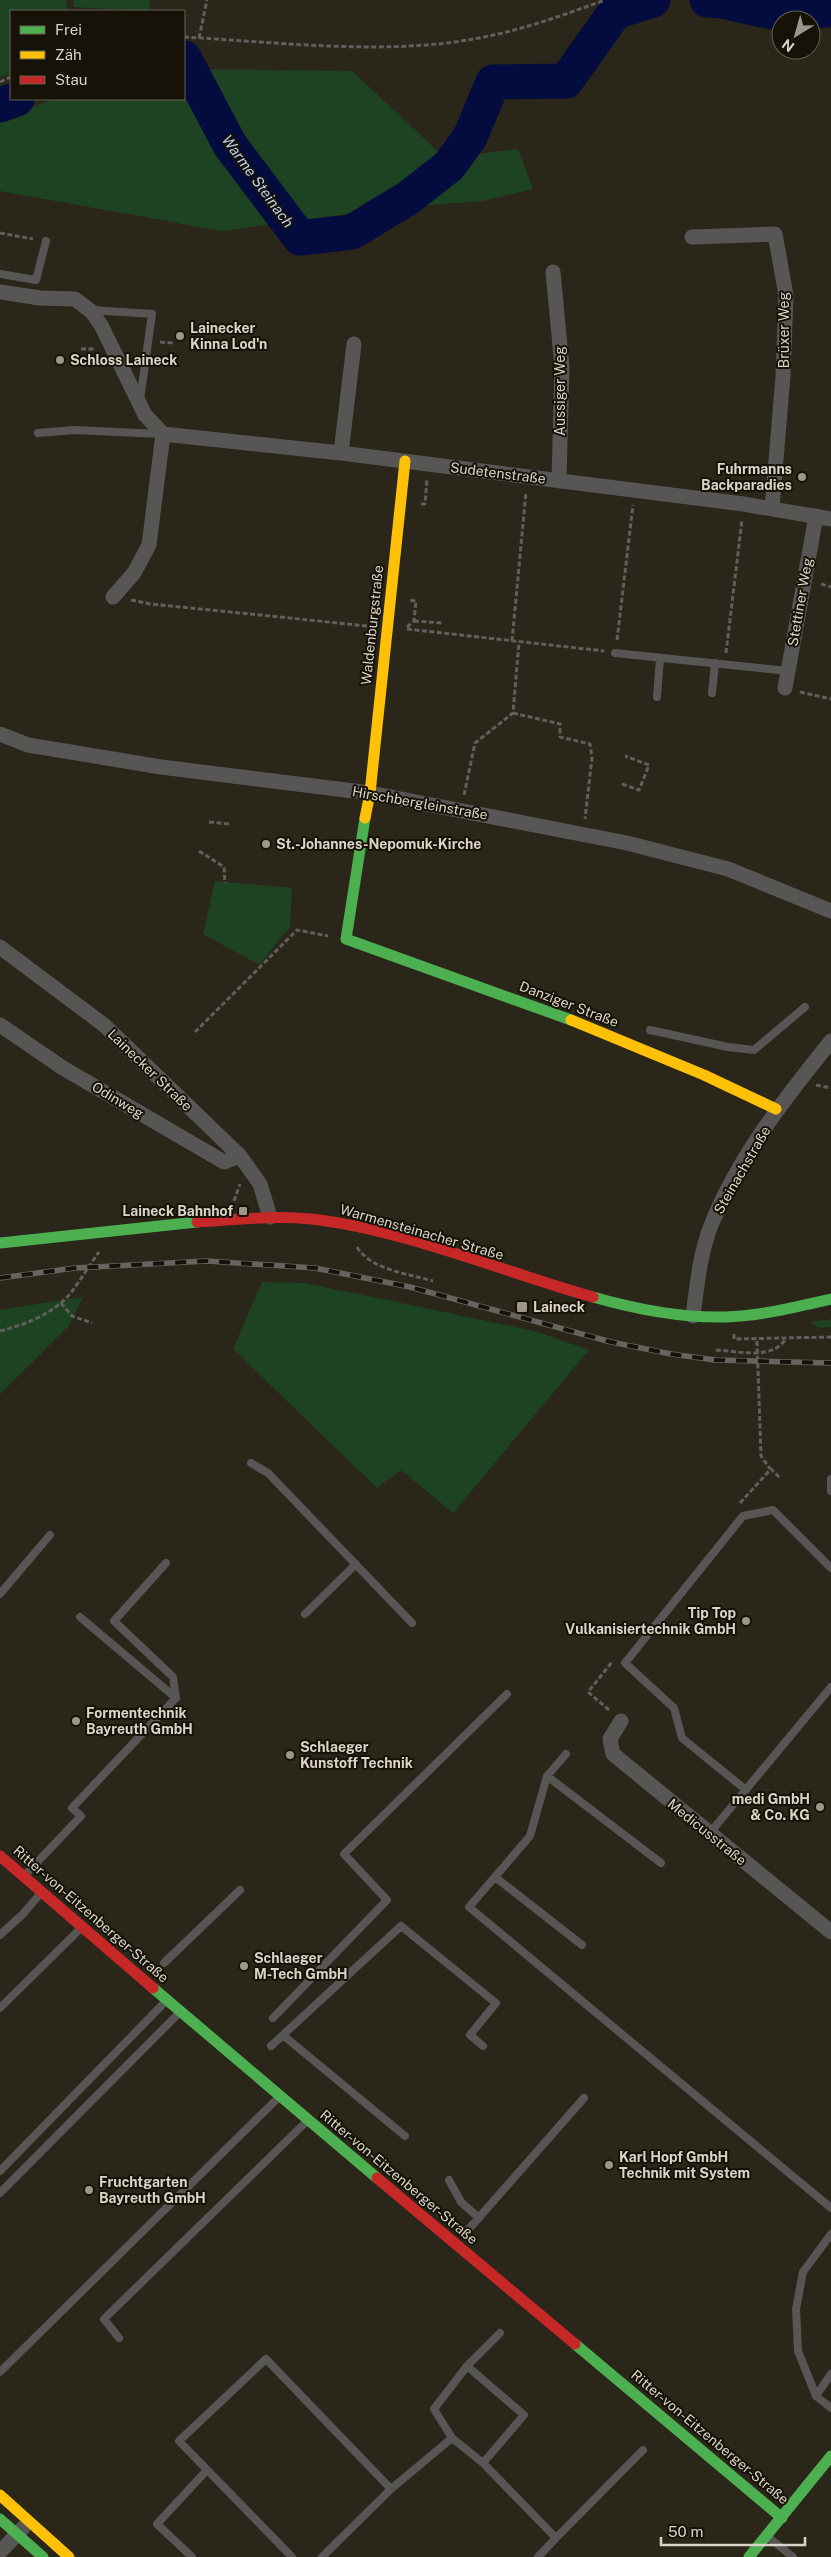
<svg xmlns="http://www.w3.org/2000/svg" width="831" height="2557" font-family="'Public Sans',sans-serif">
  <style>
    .green { fill: #1e4323 }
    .water { fill: #040b3e }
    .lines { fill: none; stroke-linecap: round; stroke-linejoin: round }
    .river { stroke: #040b3e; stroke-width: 35 }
    .path { stroke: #615e5b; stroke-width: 3; stroke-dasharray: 5 2.5; stroke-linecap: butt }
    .lane { stroke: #585555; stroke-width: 8 }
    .street { stroke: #585555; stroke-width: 15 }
    .fast { stroke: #4caf50; stroke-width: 11 }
    .slow { stroke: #ffc107; stroke-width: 11 }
    .jam { stroke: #c62828; stroke-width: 11 }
    .rail-casing { stroke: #676460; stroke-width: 5.5 }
    .rail { stroke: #161208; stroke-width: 4; stroke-dasharray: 11; stroke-linecap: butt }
    .poi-dot { fill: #9c978a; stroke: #161208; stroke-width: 2 }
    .labels { text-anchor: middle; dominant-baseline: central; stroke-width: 4; stroke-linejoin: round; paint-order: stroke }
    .poi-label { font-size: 14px; font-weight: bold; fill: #d9d4c7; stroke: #161208; text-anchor: start }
    .street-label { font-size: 14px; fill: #d9d4c7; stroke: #161208 }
    .water-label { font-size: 15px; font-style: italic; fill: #bacef2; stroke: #161208 }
  </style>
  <rect width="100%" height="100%" fill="#2a2619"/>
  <path class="green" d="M 0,0 L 66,0 L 68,11 L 11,11 L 11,74 L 0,77 Z
    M 74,0 L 150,0 L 149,11 L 74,7 Z
    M 184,69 L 352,71 L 445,158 L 518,149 L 533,189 L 483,201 L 390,208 L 222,231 L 0,191 L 0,119 L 55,99 L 184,99 Z
    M 215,881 L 292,888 L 290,927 L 259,965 L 203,934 Z
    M 262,1282 L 304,1283 L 397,1302 L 538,1332 L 589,1350 L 453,1513 L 401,1470 L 377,1488 L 233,1349 Z
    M 83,1297 L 68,1327 L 0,1394 L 0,1310 Z
    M 831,1319 L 831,1327 L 818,1328 L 811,1322 Z"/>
  <path class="water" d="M 831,3 L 831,17 L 799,14 L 799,10 Z"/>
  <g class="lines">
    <path class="river" d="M 707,0 L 721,1 L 772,12 L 831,10
      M 184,58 L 230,145 L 300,238 L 352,232 L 408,198 L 449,166 L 470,137 L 493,82 L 566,81 L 615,12 L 653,0
      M 0,105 L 17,99"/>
    <path class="path" d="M 184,37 C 276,42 388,56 479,38 C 522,30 564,15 605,0
      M 199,38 L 207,0
      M 0,82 L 11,77
      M 0,233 L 33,239
      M 160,342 L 173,343
      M 81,349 L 95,349
      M 421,504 L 425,504 L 427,479
      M 821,584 L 831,587
      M 131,600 L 150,604 L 368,626
      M 414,621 L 443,623
      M 407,627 L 414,621 L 416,601 L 409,600
      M 407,629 L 604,651
      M 617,640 L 633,505
      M 512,641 L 526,492
      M 726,653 L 742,520
      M 800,692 L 831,699
      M 513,713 L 560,724 L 560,737 L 590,744 L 592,758 L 585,819
      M 622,784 L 639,790 L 649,765 L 625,756
      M 464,795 L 475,743 L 513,713 L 519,642
      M 209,822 L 229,824
      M 199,851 L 224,867 L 225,883
      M 195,1032 L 297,930 L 328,936
      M 816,1085 L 831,1088
      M 234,1201 L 240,1184
      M 357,1247 C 371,1270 409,1274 433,1281
      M 61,1303 L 72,1316 L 92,1323
      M 0,1331 C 27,1324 56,1313 73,1290 C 82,1278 90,1264 99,1252
      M 734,1334 L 734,1339 L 831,1337
      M 757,1341 L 761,1456 L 770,1469
      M 716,1350 C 737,1351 772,1360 785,1340
      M 740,1503 L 771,1469 L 780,1478
      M 609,1710 L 588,1692 L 612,1662"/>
    <path class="lane" d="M 0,274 L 36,280 L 46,241
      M 92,310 L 152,314 L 140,400
      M 38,433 L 74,430 L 161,434
      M 615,653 L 788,671
      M 712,693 L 715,663
      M 657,697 L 660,658
      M 650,1030 L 728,1047 L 754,1050 L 805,1007
      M 251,1463 L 268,1473 L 412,1623
      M 831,1479 L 831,1491
      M 166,1563 L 114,1621 L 173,1677 L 176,1698
      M 0,1594 L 50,1535
      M 305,1614 L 356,1564
      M 547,1776 L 566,1754
      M 746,1790 L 682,1738 L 674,1708 L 625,1663 L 743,1516 L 773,1510 L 831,1568
      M 709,1834 L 831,1687
      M 661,1863 L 547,1776 L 530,1836 L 469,1907 L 831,2208
      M 25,1875 L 81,1816 L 72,1808 L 176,1698 L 80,1617
      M 495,1877 L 582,1945
      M 0,1935 L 23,1914 L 40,1894
      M 164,1963 L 240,1890
      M 0,2008 L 82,1927
      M 273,2018 L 387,1900 L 344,1854 L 507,1694
      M 284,2036 L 405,2136
      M 271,2046 L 401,1926 L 496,2003 L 470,2035 L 483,2046
      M 0,2171 L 166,2001
      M 449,2180 L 461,2202 L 479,2218
      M 0,2193 L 180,2012
      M 468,2230 L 584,2098
      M 831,2234 L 803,2272 L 796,2309 L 798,2351 L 816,2396 L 831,2408
      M 119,2338 L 104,2319 L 306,2122
      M 0,2372 L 278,2098
      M 816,2396 L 831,2374
      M 452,2438 L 483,2463 L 524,2415 L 467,2366
      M 483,2463 L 556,2538 L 643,2450
      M 767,2536 L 793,2557
      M 192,2557 L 157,2524 L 207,2470
      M 292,2557 L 179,2441 L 266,2359 L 391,2489
      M 322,2557 L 391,2489 L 452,2438 L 434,2409 L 467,2366 L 500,2333
      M 538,2557 L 556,2538"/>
    <path class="street" d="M 692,237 L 775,234 L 786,295 L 783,376 L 772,508
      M 553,272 L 562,367 L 559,481
      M 0,292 L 40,298 L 75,299 L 92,312 L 101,325 L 145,415 L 163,434
      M 163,434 L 341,453 L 743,504 L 831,519
      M 341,453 L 354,344
      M 113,597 L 134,573 L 149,545 L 163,434
      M 785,688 L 816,516
      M 0,734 L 28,745 L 161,767 L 370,793 L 627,843 L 728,869 L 831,911
      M 0,947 L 104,1025 L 240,1156 L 260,1184 L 270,1217
      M 0,1025 L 63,1068 L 224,1162 L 240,1156
      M 693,1316 C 697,1285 700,1252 712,1223 C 739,1156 786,1097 831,1041
      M 621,1721 L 610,1739 L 613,1754 L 831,1932
      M 0,2552 L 23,2528"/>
    <path class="fast" d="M 365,818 L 346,939 L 571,1020
      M 0,1243 L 197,1222
      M 593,1297 C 635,1309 682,1318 725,1317 C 761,1316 796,1307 831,1299
      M 153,1988 L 377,2178
      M 575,2344 L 782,2518
      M 0,2519 L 43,2557
      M 749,2557 L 831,2456"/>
    <path class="slow" d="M 365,818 L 370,793 L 405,461
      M 571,1020 L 704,1075 L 776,1109
      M 0,2495 L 69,2557"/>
    <path class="jam" d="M 197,1222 C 235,1220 273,1215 311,1219 C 402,1229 504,1272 593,1297
      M 0,1856 L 153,1988
      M 377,2178 L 575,2344"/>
    <g class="rail-casing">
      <path id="rail" d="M 0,1278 L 75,1268 L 207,1261 L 315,1268 L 410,1287 L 611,1342 L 671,1354 L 715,1360 L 831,1363"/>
    </g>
    <use href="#rail" class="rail"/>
  </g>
  <g class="poi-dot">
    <circle cx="180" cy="336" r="5"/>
    <circle cx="60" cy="360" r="5"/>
    <circle cx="802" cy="477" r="5"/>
    <circle cx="266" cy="844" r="5"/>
    <rect x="238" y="1206" width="10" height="10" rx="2.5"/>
    <rect x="516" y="1301" width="12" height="12" rx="2.5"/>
    <circle cx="746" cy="1621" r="5"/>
    <circle cx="76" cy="1721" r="5"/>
    <circle cx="290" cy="1755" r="5"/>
    <circle cx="820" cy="1807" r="5"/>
    <circle cx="244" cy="1966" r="5"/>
    <circle cx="609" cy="2165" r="5"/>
    <circle cx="89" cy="2190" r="5"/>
  </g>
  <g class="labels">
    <g class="poi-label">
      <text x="190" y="328">Lainecker<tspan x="190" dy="16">Kinna Lod'n</tspan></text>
      <text x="70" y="360">Schloss Laineck</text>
      <text x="792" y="469" text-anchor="end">Fuhrmanns<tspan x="792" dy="16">Backparadies</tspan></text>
      <text x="276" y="844">St.-Johannes-Nepomuk-Kirche</text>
      <text x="233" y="1211" text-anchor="end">Laineck Bahnhof</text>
      <text x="533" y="1307">Laineck</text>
      <text x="736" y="1613" text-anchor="end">Tip Top<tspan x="736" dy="16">Vulkanisiertechnik GmbH</tspan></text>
      <text x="86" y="1713">Formentechnik<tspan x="86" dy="16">Bayreuth GmbH</tspan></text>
      <text x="300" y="1747">Schlaeger<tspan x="300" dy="16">Kunstoff Technik</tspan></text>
      <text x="810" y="1799" text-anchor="end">medi GmbH<tspan x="810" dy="16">&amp; Co. KG</tspan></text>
      <text x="254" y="1958">Schlaeger<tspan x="254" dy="16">M-Tech GmbH</tspan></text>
      <text x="619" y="2157">Karl Hopf GmbH<tspan x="619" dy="16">Technik mit System</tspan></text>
      <text x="99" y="2182">Fruchtgarten<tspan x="99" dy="16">Bayreuth GmbH</tspan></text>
    </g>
    <g class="street-label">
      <text transform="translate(784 330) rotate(-90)">Brüxer Weg</text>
      <text transform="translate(560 391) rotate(-90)">Aussiger Weg</text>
      <text transform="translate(498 473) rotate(7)">Sudetenstraße</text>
      <text transform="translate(800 602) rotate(-80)">Stettiner Weg</text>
      <text transform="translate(372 625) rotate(-84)">Waldenburgstraße</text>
      <text transform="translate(420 803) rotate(10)">Hirschbergleinstraße</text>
      <text transform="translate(569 1004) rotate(21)">Danziger Straße</text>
      <text transform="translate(150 1070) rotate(44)">Lainecker Straße</text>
      <text transform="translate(118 1100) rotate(31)">Odinweg</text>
      <text transform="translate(742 1170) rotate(-60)">Steinachstraße</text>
      <text transform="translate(422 1232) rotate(16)">Warmensteinacher Straße</text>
      <text transform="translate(707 1832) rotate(39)">Medicusstraße</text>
      <text transform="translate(91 1914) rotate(41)">Ritter-von-Eitzenberger-Straße</text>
      <text transform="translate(399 2177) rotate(40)">Ritter-von-Eitzenberger-Straße</text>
      <text transform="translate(710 2437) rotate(40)">Ritter-von-Eitzenberger-Straße</text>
    </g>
    <g class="water-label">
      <text transform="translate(258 181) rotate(54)">Warme Steinach</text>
    </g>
  </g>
  <rect x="10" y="10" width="175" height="90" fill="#161208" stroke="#646054"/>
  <rect x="20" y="26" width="25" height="8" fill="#4caf50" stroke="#646054"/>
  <text x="55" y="35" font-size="15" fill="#d9d4c7">Frei</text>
  <rect x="20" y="51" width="25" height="8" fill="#ffc107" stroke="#646054"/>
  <text x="55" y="60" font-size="15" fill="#d9d4c7">Zäh</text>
  <rect x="20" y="76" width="25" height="8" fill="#c62828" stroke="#646054"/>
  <text x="55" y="85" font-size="15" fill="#d9d4c7">Stau</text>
  <g transform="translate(796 35) rotate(217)"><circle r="24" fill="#161208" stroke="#646054"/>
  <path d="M0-4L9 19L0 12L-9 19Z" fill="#9c978a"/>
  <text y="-8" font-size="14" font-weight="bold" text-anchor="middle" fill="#d9d4c7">N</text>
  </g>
  <path d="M661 2537v8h144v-8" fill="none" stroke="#d9d4c7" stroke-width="2.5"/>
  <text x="668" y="2537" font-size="15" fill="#d9d4c7" stroke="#161208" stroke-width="4" paint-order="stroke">50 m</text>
</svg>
